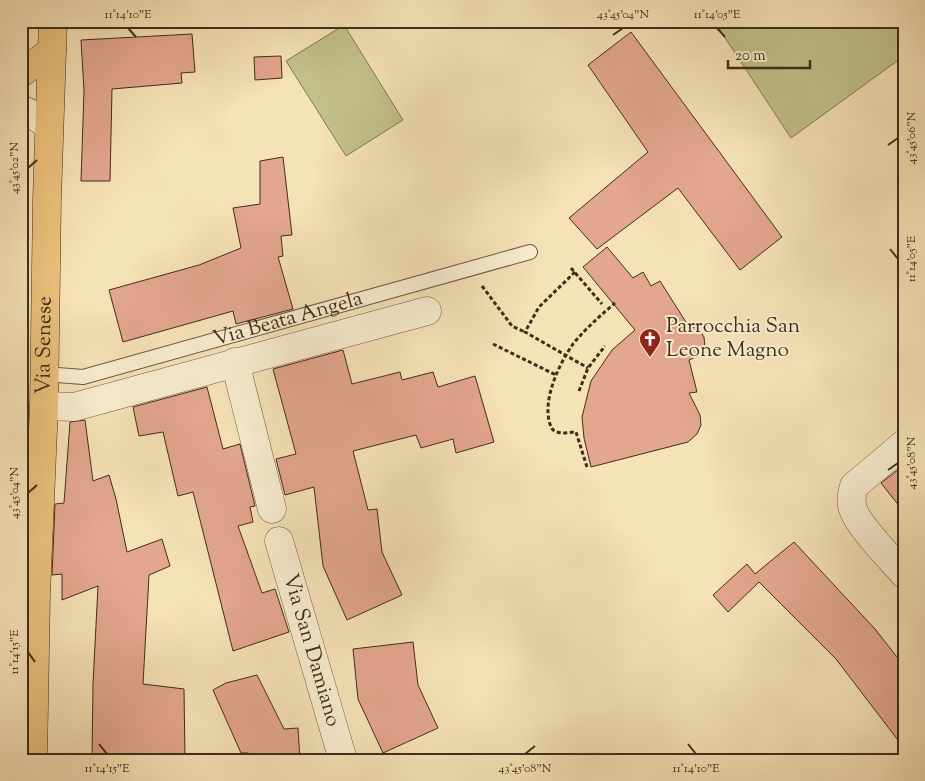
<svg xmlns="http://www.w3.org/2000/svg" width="925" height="781" font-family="'Sorts Mill Goudy',serif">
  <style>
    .green { fill: #c3c18a; stroke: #827752 }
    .building { fill: #e3a68f; stroke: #422d1a }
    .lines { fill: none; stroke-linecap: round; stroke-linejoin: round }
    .lane-casing { stroke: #6f5a41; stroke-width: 16 }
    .street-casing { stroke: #6f5a41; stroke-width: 29 }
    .secondary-casing { stroke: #422d1a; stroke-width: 29 }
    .primary-casing { stroke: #422d1a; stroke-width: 29 }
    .path { stroke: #422d1a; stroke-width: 3; stroke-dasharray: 4 2.5; stroke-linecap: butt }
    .lane { stroke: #f9ecd0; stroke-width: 14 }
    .street { stroke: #f9ecd0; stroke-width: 28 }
    .secondary { stroke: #f9ecd0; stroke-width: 28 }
    .primary { stroke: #ebc17c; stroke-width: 28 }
    .ticks { fill: none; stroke: #422d1a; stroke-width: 2 }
    .labels { text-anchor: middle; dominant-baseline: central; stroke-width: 4; stroke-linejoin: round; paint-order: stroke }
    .street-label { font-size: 21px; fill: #422d1a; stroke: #f9ecd0 }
    .poi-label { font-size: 21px; fill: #422d1a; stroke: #f9ecd0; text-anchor: start }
    .neatline { fill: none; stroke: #422d1a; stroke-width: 2 }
    .ticks-label { font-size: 12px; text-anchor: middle; fill: #422d1a }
  </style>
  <rect width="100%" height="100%" fill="#f6e2b7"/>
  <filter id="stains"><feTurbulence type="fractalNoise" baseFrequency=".004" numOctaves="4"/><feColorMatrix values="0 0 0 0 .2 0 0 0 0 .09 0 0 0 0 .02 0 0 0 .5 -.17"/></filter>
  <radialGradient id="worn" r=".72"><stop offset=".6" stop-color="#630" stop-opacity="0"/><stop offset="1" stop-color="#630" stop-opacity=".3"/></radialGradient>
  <path class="green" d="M 714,21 L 904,21 L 904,56 L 791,138 Z
    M 344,25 L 403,120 L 346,156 L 286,61 Z"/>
  <path class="building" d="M 631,32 L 782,237 L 740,270 L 678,188 L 597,249 L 569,218 L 648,152 L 588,65 Z
    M 192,34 L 195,72 L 181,73 L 182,83 L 112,89 L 110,181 L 81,181 L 84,90 L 81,40 Z
    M 281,56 L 282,78 L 255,80 L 254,57 Z
    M 283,157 L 292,235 L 281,236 L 283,256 L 278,257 L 293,309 L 236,324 L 233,311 L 123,342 L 109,290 L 199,265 L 241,248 L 233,208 L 260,204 L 260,161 Z
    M 607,247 L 633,278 L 643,272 L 651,286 L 660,281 L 689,327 L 698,328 L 704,337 L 705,347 L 700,355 L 689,360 L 697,392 L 689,393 L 700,415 L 701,425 L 697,434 L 688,442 L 591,467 L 584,438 L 582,417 L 591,381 L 612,350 L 635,330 L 583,267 Z
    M 343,350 L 352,384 L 400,372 L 402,380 L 433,372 L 438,387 L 475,376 L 494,442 L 456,453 L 453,439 L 421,448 L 416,435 L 353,451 L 368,510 L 377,509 L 382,552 L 402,595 L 347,620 L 323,566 L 314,487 L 285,495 L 276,459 L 296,454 L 273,369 Z
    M 207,387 L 223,449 L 240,444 L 255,506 L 250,507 L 253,522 L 238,526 L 262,593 L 275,589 L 289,632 L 233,651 L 193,492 L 178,496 L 163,432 L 139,436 L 133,407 Z
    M 85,420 L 93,481 L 109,475 L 116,499 L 127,552 L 162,539 L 170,566 L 149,575 L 143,684 L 184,689 L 185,760 L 92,760 L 93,684 L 98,586 L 62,600 L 62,574 L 52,575 L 55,504 L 64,503 L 70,422 Z
    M 904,465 L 904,512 L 881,483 Z
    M 21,507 L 24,507 L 21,574 Z
    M 794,542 L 875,629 L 904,666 L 904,748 L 836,659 L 759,582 L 728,612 L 713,595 L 747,564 L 755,574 Z
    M 413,642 L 418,685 L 438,728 L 383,753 L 358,699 L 353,649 Z
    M 257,675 L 284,729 L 298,728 L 300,760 L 249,760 L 248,753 L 241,753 L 213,690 L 226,683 Z"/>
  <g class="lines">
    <g class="lane-casing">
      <g id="lane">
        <path id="s1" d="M 45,374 L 83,377 L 530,252"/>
      </g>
    </g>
    <g class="street-casing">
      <g id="street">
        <path d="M 235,362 L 272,509"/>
        <path d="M 44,406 L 74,407 L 427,311"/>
        <path d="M 904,444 L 854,486 C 852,492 851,498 852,505 C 854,522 892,560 904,574"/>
        <path id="s2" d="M 279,541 L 343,760"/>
      </g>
    </g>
    <g class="secondary-casing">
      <path id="secondary" d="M 21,109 L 35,116 L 49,126"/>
    </g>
    <g class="primary-casing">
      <g id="primary">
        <path d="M 21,73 L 52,51"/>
        <path id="s3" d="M 33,760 L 36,595 L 44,406 L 47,199 L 53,21"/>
      </g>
    </g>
    <path class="path" d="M 571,268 L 602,304
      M 575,272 L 539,307 L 525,332 L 588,368
      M 482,286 L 512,326 L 525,332
      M 493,344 L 556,375
      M 579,391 L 588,368 L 605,346
      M 587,467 L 576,432 C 571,432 562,434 557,432 C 553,431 551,428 550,424 C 542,400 559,364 573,344 C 586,328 600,316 615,303"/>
    <use href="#lane" class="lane"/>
    <use href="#street" class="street"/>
    <use href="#secondary" class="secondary"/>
    <use href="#primary" class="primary"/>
  </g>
  <path class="ticks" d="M 128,28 L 136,37M 717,28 L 725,37M 613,35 L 623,28M 888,145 L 898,138M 28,168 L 37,160M 890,249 L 898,259M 888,470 L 898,463M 28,493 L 37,485M 28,652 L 35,662M 99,744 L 107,754M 688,744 L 696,754M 525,754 L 535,746"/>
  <defs>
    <g id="church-pin" transform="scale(1.125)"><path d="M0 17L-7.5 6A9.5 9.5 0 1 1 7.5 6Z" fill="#8f2418" stroke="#f9ecd0"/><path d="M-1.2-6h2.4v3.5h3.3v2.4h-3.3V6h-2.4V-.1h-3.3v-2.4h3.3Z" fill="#fff"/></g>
  </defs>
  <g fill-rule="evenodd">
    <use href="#church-pin" x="650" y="339"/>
  </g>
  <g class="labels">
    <g class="street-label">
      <text stroke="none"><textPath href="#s1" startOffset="251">Via Beata Angela</textPath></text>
      <text stroke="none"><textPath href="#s3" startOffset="415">Via Senese</textPath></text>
      <text stroke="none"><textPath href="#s2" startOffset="114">Via San Damiano</textPath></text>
    </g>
    <g class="poi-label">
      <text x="666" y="327">Parrocchia San<tspan x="666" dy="24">Leone Magno</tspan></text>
    </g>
  </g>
  <rect width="925" height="781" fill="none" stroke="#f6e2b7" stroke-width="55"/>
  <path d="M728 60v8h82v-8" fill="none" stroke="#422d1a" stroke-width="2.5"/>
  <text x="735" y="60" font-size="15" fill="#422d1a" stroke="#f9ecd0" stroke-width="4" paint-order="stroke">20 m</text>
  <rect x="28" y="28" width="870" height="726" class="neatline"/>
  <g class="ticks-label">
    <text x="128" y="18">11°14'10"E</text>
    <text x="623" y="18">43°45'04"N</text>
    <text x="717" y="18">11°14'05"E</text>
    <text transform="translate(911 138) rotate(-90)" y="4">43°45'06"N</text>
    <text transform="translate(14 168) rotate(-90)" y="4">43°45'02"N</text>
    <text transform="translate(911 259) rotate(-90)" y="4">11°14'05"E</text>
    <text transform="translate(911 463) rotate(-90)" y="4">43°45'08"N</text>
    <text transform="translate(14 493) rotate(-90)" y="4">43°45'04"N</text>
    <text transform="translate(14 652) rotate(-90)" y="4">11°14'15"E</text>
    <text x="107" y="772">11°14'15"E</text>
    <text x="525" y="772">43°45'08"N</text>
    <text x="696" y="772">11°14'10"E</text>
  </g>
  <rect width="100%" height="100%" filter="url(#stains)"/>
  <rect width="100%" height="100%" fill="url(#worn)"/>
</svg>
